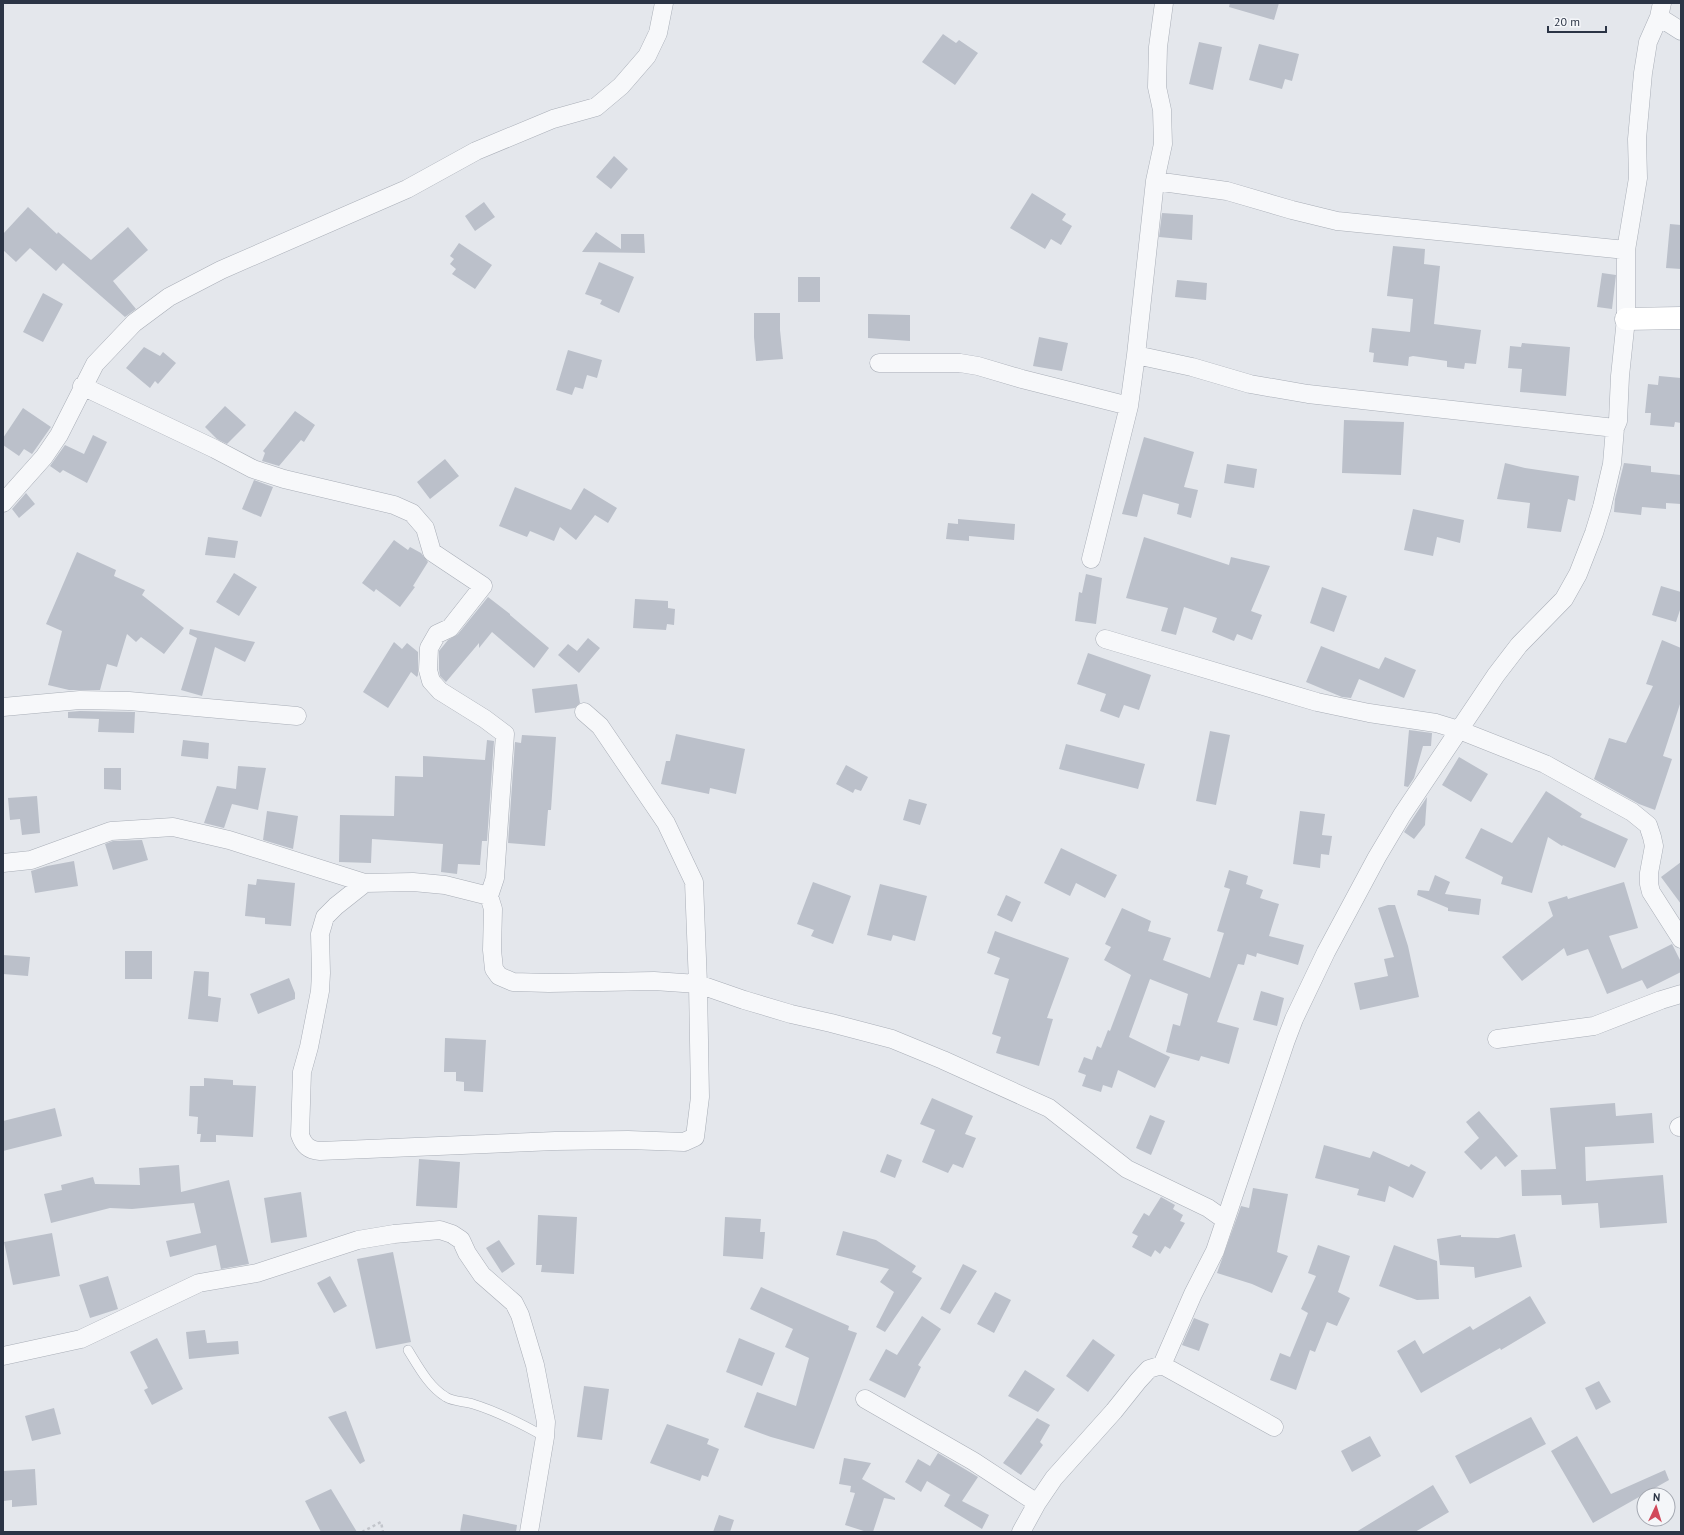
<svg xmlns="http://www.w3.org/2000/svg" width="1684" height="1535" font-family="'PT Sans',sans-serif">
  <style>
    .building { fill: #bbc0ca }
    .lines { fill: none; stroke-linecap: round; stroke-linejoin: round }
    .lane-casing { stroke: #a9aeb7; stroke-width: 10 }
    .street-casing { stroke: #a9aeb7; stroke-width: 19 }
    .secondary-casing { stroke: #a9aeb7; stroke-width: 23 }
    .path { stroke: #c2c5cb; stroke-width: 2.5; stroke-dasharray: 3 3; stroke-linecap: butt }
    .lane { stroke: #f7f8fa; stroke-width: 9 }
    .street { stroke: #f7f8fa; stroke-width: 18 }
    .secondary { stroke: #fff; stroke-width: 22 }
  </style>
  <rect width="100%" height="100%" fill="#e4e7ec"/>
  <path class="building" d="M 1230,3 L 1279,3 L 1274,20 L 1229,7 Z
    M 943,34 L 956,43 L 959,40 L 978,53 L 955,85 L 922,62 Z
    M 1199,42 L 1222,47 L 1213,90 L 1189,84 Z
    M 1259,44 L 1299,54 L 1292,81 L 1285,79 L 1282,89 L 1249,80 Z
    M 614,156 L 628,169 L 611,189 L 596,177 Z
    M 1032,193 L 1066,214 L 1062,220 L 1072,226 L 1061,245 L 1051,239 L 1045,249 L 1010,228 Z
    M 484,202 L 495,217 L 475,231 L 465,216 Z
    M 28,207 L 57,234 L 58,232 L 91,260 L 128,227 L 148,250 L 113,281 L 136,309 L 125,317 L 63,263 L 56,271 L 30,248 L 16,262 L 3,250 L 3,234 Z
    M 1162,213 L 1193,215 L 1192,240 L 1159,237 Z
    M 1670,224 L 1681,225 L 1681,269 L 1666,268 Z
    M 596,232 L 621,249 L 621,234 L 644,234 L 645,253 L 582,252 Z
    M 459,243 L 492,265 L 475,289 L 452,274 L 456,269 L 450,264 L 454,259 L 450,256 Z
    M 1393,246 L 1425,249 L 1424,264 L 1440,266 L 1434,324 L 1481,330 L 1476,364 L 1465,363 L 1464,369 L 1447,367 L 1447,361 L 1413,356 L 1409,357 L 1408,366 L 1373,362 L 1374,353 L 1369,352 L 1372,328 L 1410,332 L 1413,299 L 1387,296 Z
    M 599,262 L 634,277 L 619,313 L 600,304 L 602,300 L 585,294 Z
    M 1602,273 L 1616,275 L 1612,309 L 1597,307 Z
    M 798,277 L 820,277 L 820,302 L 798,302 Z
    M 1177,280 L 1207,283 L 1206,300 L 1175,297 Z
    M 43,293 L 63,304 L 43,342 L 23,332 Z
    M 754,313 L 780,313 L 780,330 L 783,359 L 756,361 L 754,337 Z
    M 868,314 L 910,315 L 910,341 L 868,338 Z
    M 1039,337 L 1068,343 L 1062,371 L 1033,366 Z
    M 1522,343 L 1570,347 L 1566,396 L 1520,392 L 1522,369 L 1508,368 L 1510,346 L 1521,347 Z
    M 144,347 L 160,356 L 163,352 L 176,363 L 158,384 L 155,381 L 150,388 L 126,368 Z
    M 568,350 L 602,360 L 597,378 L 587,375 L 583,389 L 575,387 L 572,395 L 556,390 Z
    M 1659,376 L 1681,378 L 1681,423 L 1675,422 L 1674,427 L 1650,425 L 1651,413 L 1645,413 L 1648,384 L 1658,385 Z
    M 225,406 L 246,425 L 227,444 L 217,439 L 205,427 Z
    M 23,408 L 51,427 L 32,454 L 24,449 L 19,456 L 3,445 L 3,438 Z
    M 295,411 L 315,425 L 304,442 L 301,440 L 279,466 L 262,461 L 265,453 L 263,451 Z
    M 1344,420 L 1404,422 L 1401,475 L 1342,473 Z
    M 93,435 L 107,442 L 87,483 L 63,470 L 60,473 L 50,466 L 65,445 L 84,454 Z
    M 1144,437 L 1194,452 L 1184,487 L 1198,490 L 1191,518 L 1177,514 L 1179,504 L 1143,494 L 1137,517 L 1122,514 Z
    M 445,459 L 459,476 L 430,499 L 417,482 Z
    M 1505,463 L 1525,468 L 1579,476 L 1575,501 L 1568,499 L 1561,532 L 1527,528 L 1530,503 L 1497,499 Z
    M 1624,463 L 1651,466 L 1651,472 L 1681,475 L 1681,504 L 1666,503 L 1666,509 L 1642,507 L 1641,515 L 1614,512 L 1615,499 Z
    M 1227,464 L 1257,469 L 1254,488 L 1224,483 Z
    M 254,480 L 273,487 L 261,517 L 242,509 Z
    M 515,487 L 571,510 L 584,488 L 617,508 L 608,523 L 595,515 L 576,540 L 560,527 L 554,541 L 530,531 L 527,537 L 499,526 Z
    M 26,493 L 35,504 L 19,518 L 12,509 Z
    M 1413,509 L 1464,520 L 1460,543 L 1437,537 L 1433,556 L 1404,550 Z
    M 958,519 L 1015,524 L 1014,540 L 969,536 L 969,541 L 946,539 L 948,523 L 958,524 Z
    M 208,537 L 238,541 L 235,558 L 205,555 Z
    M 1144,537 L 1229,565 L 1231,557 L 1270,566 L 1251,611 L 1262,615 L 1252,640 L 1237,634 L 1234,641 L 1212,632 L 1217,618 L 1184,607 L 1176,635 L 1161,631 L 1168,608 L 1126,598 Z
    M 394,540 L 408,550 L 410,547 L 421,553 L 428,562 L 413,586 L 415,587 L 400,607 L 376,589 L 374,592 L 362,583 Z
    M 77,552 L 116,570 L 114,576 L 145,590 L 142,595 L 184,628 L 164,654 L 141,637 L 136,642 L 127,634 L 117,667 L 107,664 L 100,690 L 69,690 L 48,685 L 62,631 L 46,624 Z
    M 234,573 L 257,587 L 239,616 L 216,602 Z
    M 1086,574 L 1102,578 L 1096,624 L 1075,621 L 1079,592 L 1082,593 Z
    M 1661,586 L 1681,592 L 1681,607 L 1676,622 L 1652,615 Z
    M 1322,587 L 1347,596 L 1334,632 L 1310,623 Z
    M 488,597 L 510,614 L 510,615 L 549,648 L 534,668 L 492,632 L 479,648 L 479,643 L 446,682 L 440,676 L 439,669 L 439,651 L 448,640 L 458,634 Z
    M 635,599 L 668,601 L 668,608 L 675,609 L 674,625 L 667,624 L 666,630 L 633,628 Z
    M 190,629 L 255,642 L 245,662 L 215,647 L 202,696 L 181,690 L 197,638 L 189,634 Z
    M 588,638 L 600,648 L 579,673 L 558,655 L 568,644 L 577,651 Z
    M 1662,640 L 1681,648 L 1681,701 L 1663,756 L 1672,759 L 1655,810 L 1639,804 L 1594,779 L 1609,738 L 1626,743 L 1653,686 L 1646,684 Z
    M 394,642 L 402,649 L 407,643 L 418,652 L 418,675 L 417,677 L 411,672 L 388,708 L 363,692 Z
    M 1321,646 L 1379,669 L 1385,657 L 1416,670 L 1404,698 L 1359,679 L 1351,698 L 1342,697 L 1306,682 Z
    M 1088,653 L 1151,675 L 1139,710 L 1124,705 L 1119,718 L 1100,711 L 1106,694 L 1077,684 Z
    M 577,684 L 580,703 L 575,708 L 535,713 L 532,689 Z
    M 80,711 L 135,712 L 134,733 L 98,732 L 99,719 L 68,718 L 68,712 Z
    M 1409,730 L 1432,733 L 1431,746 L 1423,746 L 1414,778 L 1408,787 L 1404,786 Z
    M 1210,731 L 1230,735 L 1216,805 L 1196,801 Z
    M 676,734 L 745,749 L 736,794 L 710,788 L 709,794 L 661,784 L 666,761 L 670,761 Z
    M 522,735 L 556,737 L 551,810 L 548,810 L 545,846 L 508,843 L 515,742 L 521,743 Z
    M 183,740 L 209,743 L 208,759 L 181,756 Z
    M 487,740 L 494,741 L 487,841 L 482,841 L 480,865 L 458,864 L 457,874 L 441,872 L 443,844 L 372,839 L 371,863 L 339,862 L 340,815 L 394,816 L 395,776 L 423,777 L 423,756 L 485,760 Z
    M 1066,744 L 1145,764 L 1138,789 L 1059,769 Z
    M 1459,757 L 1488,774 L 1471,802 L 1442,785 Z
    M 846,765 L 868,777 L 861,791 L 855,789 L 853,793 L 836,784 Z
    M 238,766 L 266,768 L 258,810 L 232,804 L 224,828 L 204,823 L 217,786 L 236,789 Z
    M 104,768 L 121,768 L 121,790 L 104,789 Z
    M 1546,791 L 1582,814 L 1580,817 L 1628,839 L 1615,868 L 1563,845 L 1562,846 L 1548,837 L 1532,893 L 1501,884 L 1503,877 L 1465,858 L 1481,828 L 1512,843 Z
    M 37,796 L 40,833 L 22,835 L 20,819 L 10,820 L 8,798 Z
    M 1427,797 L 1425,825 L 1414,839 L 1404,832 Z
    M 909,799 L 927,804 L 920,825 L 903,820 Z
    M 267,811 L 298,816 L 293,849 L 263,840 Z
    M 1300,811 L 1325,814 L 1322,835 L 1332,836 L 1329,855 L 1321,854 L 1320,868 L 1293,864 Z
    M 142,840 L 148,860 L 113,870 L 105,844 L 113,841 Z
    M 1061,848 L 1117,875 L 1105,898 L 1076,883 L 1070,896 L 1044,883 Z
    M 74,861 L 78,886 L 35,893 L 31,871 L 47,866 Z
    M 1681,862 L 1681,904 L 1661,877 Z
    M 1229,870 L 1248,876 L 1246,884 L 1263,890 L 1260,898 L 1279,904 L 1269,936 L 1304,945 L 1298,965 L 1257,953 L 1256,957 L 1247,954 L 1244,965 L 1238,964 L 1217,1022 L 1239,1028 L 1229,1064 L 1201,1056 L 1199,1061 L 1166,1052 L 1173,1024 L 1180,1026 L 1188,994 L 1150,979 L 1129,1037 L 1170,1057 L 1155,1088 L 1118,1070 L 1112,1088 L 1103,1085 L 1101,1092 L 1082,1086 L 1086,1075 L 1078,1072 L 1084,1057 L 1092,1060 L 1097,1046 L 1101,1048 L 1108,1030 L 1110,1031 L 1131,975 L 1104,960 L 1111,947 L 1105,944 L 1122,908 L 1151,921 L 1148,931 L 1171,938 L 1163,960 L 1210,978 L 1224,933 L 1217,931 L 1230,889 L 1224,887 Z
    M 1435,875 L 1450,882 L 1445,894 L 1481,899 L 1479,915 L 1448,911 L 1448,908 L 1417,895 L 1418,890 L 1429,891 Z
    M 257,879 L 295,883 L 291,926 L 265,924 L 265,918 L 245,916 L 248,884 L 256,885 Z
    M 813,882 L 851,896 L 833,944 L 811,936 L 814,930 L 797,924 Z
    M 1624,882 L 1638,928 L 1609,936 L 1622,969 L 1672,944 L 1681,962 L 1681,972 L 1647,989 L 1642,980 L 1607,994 L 1588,949 L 1567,956 L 1564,948 L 1522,981 L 1502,957 L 1553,916 L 1548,902 L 1567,896 L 1568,899 Z
    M 880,884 L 927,896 L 915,941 L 893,935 L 891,941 L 867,935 Z
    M 1006,895 L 1021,902 L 1012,922 L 997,915 Z
    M 1388,905 L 1395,905 L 1408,946 L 1419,997 L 1360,1010 L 1354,983 L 1388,976 L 1384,959 L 1394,957 L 1378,908 Z
    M 995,931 L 1069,958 L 1047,1018 L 1053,1019 L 1039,1066 L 996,1053 L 1001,1037 L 992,1034 L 1009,979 L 994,974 L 1000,958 L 987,953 Z
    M 125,951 L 152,951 L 152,979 L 125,979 Z
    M 3,955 L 30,957 L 28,976 L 3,974 Z
    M 194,971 L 209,972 L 208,996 L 221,998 L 218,1022 L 188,1019 Z
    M 289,978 L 295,993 L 295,999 L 258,1014 L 250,994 Z
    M 1261,991 L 1284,998 L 1277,1026 L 1253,1020 Z
    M 445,1038 L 486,1040 L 483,1092 L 464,1091 L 464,1082 L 456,1081 L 456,1072 L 444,1072 Z
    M 204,1078 L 233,1080 L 233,1085 L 256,1086 L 253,1137 L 216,1135 L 216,1142 L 200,1142 L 201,1134 L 197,1134 L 198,1117 L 189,1116 L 190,1086 L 204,1086 Z
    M 932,1098 L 973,1116 L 965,1134 L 976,1138 L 963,1168 L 953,1164 L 948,1173 L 922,1162 L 935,1130 L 920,1124 Z
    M 1615,1103 L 1616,1116 L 1652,1113 L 1654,1143 L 1585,1147 L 1586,1181 L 1663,1175 L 1667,1223 L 1600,1228 L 1598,1203 L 1562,1205 L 1561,1195 L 1522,1196 L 1521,1170 L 1556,1169 L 1550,1108 Z
    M 55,1108 L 62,1136 L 3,1151 L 3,1121 Z
    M 1479,1111 L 1518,1156 L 1505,1167 L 1496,1156 L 1481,1170 L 1464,1152 L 1479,1138 L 1466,1122 Z
    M 1150,1115 L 1165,1121 L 1151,1155 L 1136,1148 Z
    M 1324,1145 L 1370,1158 L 1373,1151 L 1409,1167 L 1411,1164 L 1426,1172 L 1413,1198 L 1389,1186 L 1385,1202 L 1357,1195 L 1359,1189 L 1315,1178 Z
    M 887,1154 L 902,1160 L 895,1178 L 880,1172 Z
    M 419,1159 L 460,1162 L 457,1208 L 416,1206 Z
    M 179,1165 L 181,1192 L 229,1180 L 249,1264 L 221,1269 L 216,1245 L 170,1257 L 166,1241 L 201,1233 L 194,1203 L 132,1209 L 110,1208 L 51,1223 L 44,1194 L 62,1190 L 61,1185 L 93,1177 L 95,1184 L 140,1185 L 139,1168 Z
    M 1253,1188 L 1288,1194 L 1277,1252 L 1288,1256 L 1272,1293 L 1252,1284 L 1217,1273 L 1241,1206 L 1249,1208 Z
    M 301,1192 L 307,1237 L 271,1243 L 264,1198 Z
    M 1161,1197 L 1175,1205 L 1173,1209 L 1183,1215 L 1180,1221 L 1185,1223 L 1170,1249 L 1165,1246 L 1160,1254 L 1155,1250 L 1151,1257 L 1132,1247 L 1138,1236 L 1132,1233 L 1144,1213 L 1149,1216 Z
    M 538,1215 L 577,1217 L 574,1274 L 541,1272 L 542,1265 L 536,1265 Z
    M 725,1217 L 761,1219 L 760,1232 L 765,1232 L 763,1259 L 723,1256 Z
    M 843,1231 L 876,1240 L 916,1266 L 912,1272 L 922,1278 L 885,1332 L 876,1327 L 894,1292 L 880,1282 L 889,1269 L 836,1255 Z
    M 52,1233 L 60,1276 L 13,1285 L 4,1242 Z
    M 1515,1234 L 1522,1267 L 1475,1278 L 1474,1267 L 1440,1265 L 1437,1239 L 1461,1235 L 1461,1237 L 1498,1238 Z
    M 499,1240 L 515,1264 L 502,1273 L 486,1248 Z
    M 1318,1245 L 1350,1256 L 1338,1292 L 1350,1298 L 1337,1326 L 1327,1322 L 1315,1352 L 1310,1350 L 1296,1390 L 1270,1380 L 1280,1353 L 1290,1357 L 1308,1313 L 1301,1309 L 1316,1276 L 1308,1273 Z
    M 1394,1245 L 1437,1261 L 1439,1299 L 1417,1300 L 1379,1286 Z
    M 393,1252 L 411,1342 L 376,1349 L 357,1259 Z
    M 963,1264 L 977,1271 L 950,1314 L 940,1309 Z
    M 108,1276 L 118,1309 L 90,1318 L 79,1285 Z
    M 330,1276 L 347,1306 L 334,1313 L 317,1283 Z
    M 761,1287 L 849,1326 L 848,1330 L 857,1333 L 814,1449 L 771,1437 L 744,1427 L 757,1392 L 796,1406 L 809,1358 L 785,1347 L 793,1329 L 750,1309 Z
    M 995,1292 L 1011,1300 L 994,1333 L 977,1324 Z
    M 1530,1296 L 1546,1323 L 1501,1350 L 1500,1348 L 1421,1393 L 1397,1351 L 1415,1340 L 1423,1354 L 1470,1326 L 1473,1330 Z
    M 922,1316 L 941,1329 L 918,1365 L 921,1367 L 905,1398 L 869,1380 L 886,1349 L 897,1355 Z
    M 1194,1318 L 1209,1324 L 1199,1351 L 1182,1345 Z
    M 205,1330 L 207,1343 L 238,1341 L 239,1354 L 189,1359 L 186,1332 Z
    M 157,1338 L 183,1389 L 152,1405 L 144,1390 L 148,1388 L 130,1352 Z
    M 739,1338 L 775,1353 L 762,1386 L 726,1372 Z
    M 1093,1339 L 1115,1355 L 1088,1392 L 1066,1376 Z
    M 1025,1370 L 1055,1389 L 1038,1412 L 1008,1396 Z
    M 1599,1381 L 1611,1402 L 1596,1410 L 1585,1388 Z
    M 584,1386 L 609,1389 L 602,1440 L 577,1437 Z
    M 54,1408 L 61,1434 L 32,1441 L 25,1416 Z
    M 346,1411 L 365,1461 L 360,1464 L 328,1417 Z
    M 1531,1417 L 1546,1444 L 1470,1484 L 1455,1456 Z
    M 1037,1418 L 1050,1425 L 1040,1442 L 1043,1445 L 1021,1475 L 1003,1463 Z
    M 667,1424 L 709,1439 L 707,1444 L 719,1449 L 708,1477 L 702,1475 L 700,1481 L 650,1463 Z
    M 1370,1436 L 1381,1456 L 1352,1472 L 1341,1451 Z
    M 1577,1436 L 1611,1494 L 1665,1470 L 1669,1480 L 1593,1523 L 1551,1451 Z
    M 938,1453 L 978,1477 L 962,1501 L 989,1515 L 982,1529 L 944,1506 L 950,1495 L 952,1496 L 927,1481 L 921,1492 L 905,1482 L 918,1459 L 930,1466 Z
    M 844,1458 L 871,1463 L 862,1479 L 895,1498 L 895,1500 L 884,1498 L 873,1532 L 867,1532 L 845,1525 L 855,1493 L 850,1492 L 851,1486 L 839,1484 Z
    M 35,1469 L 37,1505 L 12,1507 L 12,1500 L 3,1501 L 3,1471 Z
    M 1433,1485 L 1449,1512 L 1415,1532 L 1356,1532 Z
    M 331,1489 L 357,1532 L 321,1532 L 305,1501 Z
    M 463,1514 L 517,1525 L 516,1532 L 460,1532 Z
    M 719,1515 L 734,1520 L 730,1532 L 713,1532 Z"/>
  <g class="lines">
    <g class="lane-casing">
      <path id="lane" d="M 408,1350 C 418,1366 429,1387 446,1397 C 454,1402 464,1401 473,1404 C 499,1412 522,1424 545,1437"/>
    </g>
    <g class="street-casing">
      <path id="street" d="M 1659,17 L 1681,31
        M 1155,181 L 1227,191 L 1292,210 L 1337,221 L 1626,250
        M 1136,355 L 1192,367 L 1250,384 L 1308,394 L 1615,428
        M 879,363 L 960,363 L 978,366 L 1022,379 L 1129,406
        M 82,386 L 215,449 L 253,469 L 284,479 L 394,505 L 412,513 L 425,528 L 432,552 L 483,586 L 450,628 L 437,634 L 429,648 L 428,670 L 431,681 L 440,691 L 485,719 L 505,734 L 495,878 L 489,896
        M 3,503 L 44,457 L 59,435 L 95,364 L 134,323 L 169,297 L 221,270 L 407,189 L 476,151 L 553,119 L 596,107 L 621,86 L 647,56 L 658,33 L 664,3
        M 1091,559 L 1129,406 L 1136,355 L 1155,181 L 1163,144 L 1162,110 L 1157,87 L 1158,47 L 1164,3
        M 1105,639 L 1317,702 L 1369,713 L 1436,723 L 1459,730 L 1545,764 L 1632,812 L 1648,825 L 1652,837 L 1654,846 L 1649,873 L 1649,884 L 1651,892 L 1681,939
        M 3,707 L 80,700 L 129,701 L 297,716
        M 3,863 L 31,860 L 111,831 L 173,827 L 229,840 L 365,883 L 413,882 L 445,885 L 489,896 L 493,909 L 492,950 L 494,969 L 499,976 L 513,982 L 549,983 L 654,981 L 698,984 L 744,1000 L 791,1014 L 831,1023 L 892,1039 L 943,1060 L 1049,1108 L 1127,1169 L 1208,1208 L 1225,1220
        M 365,883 L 336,906 L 325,917 L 320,934 L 321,973 L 320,991 L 309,1047 L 302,1072 L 300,1135 C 304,1146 309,1150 320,1151 L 555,1141 L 628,1140 L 684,1142 L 695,1137 L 700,1097 L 698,984 L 694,882 L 666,823 L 600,726 L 584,712
        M 1497,1039 L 1594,1026 L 1661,1000 L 1681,994
        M 1679,1127 L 1681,1126
        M 3,1356 L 81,1339 L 199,1283 L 257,1273 L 358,1240 L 394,1234 L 440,1230 L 452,1234 L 461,1240 L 467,1253 L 482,1275 L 514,1303 L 520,1315 L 535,1365 L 546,1422 L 545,1437 L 529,1532
        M 865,1399 L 973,1461 L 1037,1503
        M 1274,1427 L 1162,1365 L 1193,1294 L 1215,1251 L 1286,1040 L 1294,1019 L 1326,952 L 1377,857 L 1402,815 L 1496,675 L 1519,645 L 1564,599 L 1578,574 L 1594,533 L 1602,507 L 1612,464 L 1615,428 L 1618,421 L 1620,376 L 1626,319 L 1626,250 L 1638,178 L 1637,139 L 1643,73 L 1648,42 L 1659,17 L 1662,3
        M 1021,1532 L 1037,1503 L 1054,1478 L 1114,1411 L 1138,1381 L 1149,1369 L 1162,1365"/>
    </g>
    <g class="secondary-casing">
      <path id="secondary" d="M 1626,319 L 1681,318"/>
    </g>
    <path class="path" d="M 362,1532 L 381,1522 L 383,1532"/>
    <use href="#lane" class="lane"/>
    <use href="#street" class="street"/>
    <use href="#secondary" class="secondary"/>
  </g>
  <rect width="1684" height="1535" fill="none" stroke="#2b3445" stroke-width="8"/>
  <g transform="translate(1656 1507) rotate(4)"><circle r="19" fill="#f4f6f9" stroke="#a4a8b1"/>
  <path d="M0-3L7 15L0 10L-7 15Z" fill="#d1495b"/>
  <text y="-6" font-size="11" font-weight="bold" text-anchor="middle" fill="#2b3445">N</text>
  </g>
  <path d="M1548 26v6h58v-6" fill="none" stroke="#2b3445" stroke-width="2"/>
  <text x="1554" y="26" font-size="12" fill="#2b3445" stroke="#f4f6f9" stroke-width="3" paint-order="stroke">20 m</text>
</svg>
